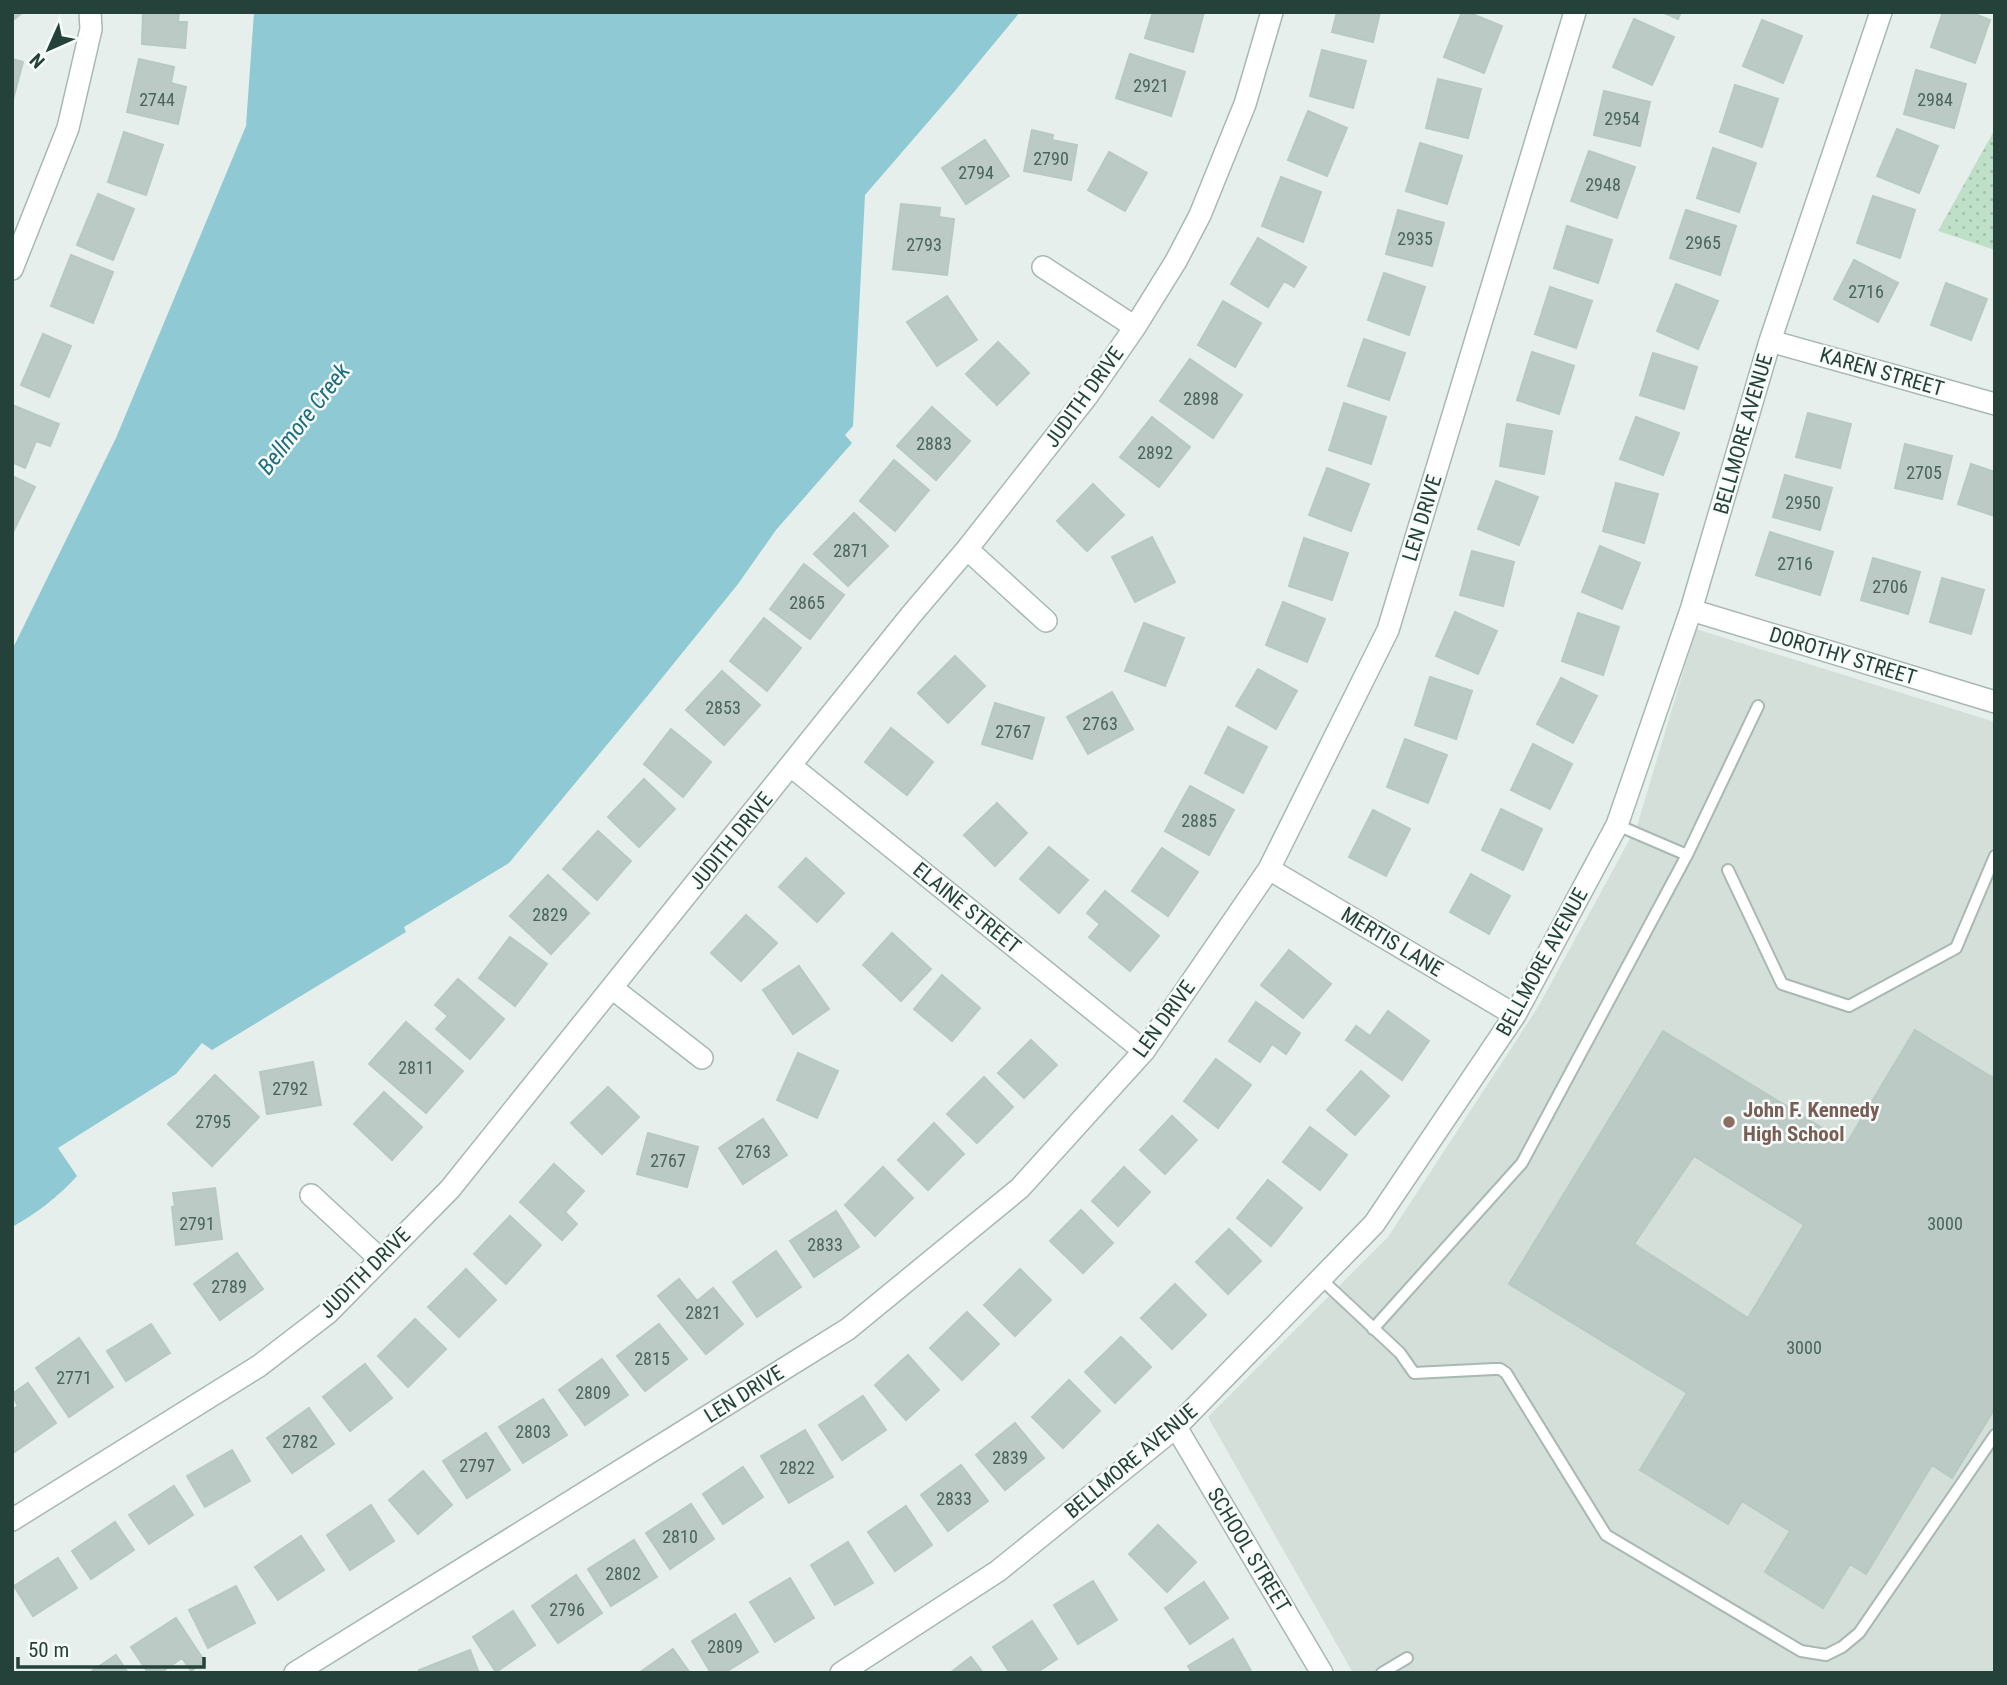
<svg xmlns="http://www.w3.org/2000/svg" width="2007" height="1685" font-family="'Roboto Condensed',sans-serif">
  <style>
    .built { fill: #d4dfda }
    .grass { fill: url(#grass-dots) }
    .water { fill: #8ec9d4 }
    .building { fill: #bbcac4; stroke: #b8c9c2; stroke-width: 2; fill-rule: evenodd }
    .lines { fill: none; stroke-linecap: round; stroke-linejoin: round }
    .service-casing { stroke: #a8b8b2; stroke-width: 14 }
    .minor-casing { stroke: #a8b8b2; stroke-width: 24 }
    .service { stroke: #fff; stroke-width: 10 }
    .minor { stroke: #fff; stroke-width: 21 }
    .education-dot { fill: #8d6e63; stroke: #f7fbf9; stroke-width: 2.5 }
    .labels { text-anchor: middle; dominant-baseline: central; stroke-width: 5; stroke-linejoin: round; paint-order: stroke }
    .number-label { font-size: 18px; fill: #4a645c }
    .street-label { font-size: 21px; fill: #24423a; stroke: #f7fbf9 }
    .education-label { font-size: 21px; font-weight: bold; fill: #785e54; stroke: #f7fbf9; text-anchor: start }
    .water-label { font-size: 23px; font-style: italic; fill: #1c6f80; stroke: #f7fbf9 }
  </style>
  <defs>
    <pattern id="grass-dots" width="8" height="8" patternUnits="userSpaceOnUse" patternTransform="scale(1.75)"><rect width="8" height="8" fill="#bfe0c8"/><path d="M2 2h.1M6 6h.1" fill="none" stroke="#a4c1ad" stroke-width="1.8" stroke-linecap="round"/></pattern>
  </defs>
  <rect width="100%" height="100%" fill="#e6efeb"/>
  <path class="built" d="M 1696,629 L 1995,722 L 1995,1673 L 1353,1673 L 1208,1417 L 1388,1237 L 1538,1007 L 1637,826 Z"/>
  <path class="grass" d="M 1995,129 L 1995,250 L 1938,231 Z"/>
  <path class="water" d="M 254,12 L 1020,12 L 954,92 L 865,195 L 853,426 L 845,435 L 852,443 L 776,530 L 738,584 L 649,694 L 509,863 L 404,927 L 406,932 L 212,1050 L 202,1043 L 176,1074 L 58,1148 L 77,1176 C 57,1198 37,1213 12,1227 L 12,650 L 116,438 L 246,126 Z"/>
  <path class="building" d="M 12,12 L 21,12 L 22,13 L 12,21 Z
    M 143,12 L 179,12 L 178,22 L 187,22 L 185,48 L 142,44 Z
    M 1153,12 L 1204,12 L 1193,52 L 1145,38 Z
    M 1337,12 L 1380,12 L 1373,42 L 1332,32 Z
    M 1462,12 L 1467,12 L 1502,26 L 1484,73 L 1444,57 Z
    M 1662,12 L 1681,12 L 1678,19 Z
    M 1943,12 L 1970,12 L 1990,20 L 1975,63 L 1931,47 Z
    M 1634,19 L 1674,37 L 1652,85 L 1613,67 Z
    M 1762,20 L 1802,36 L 1783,83 L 1743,66 Z
    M 1322,50 L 1366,61 L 1353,108 L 1310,96 Z
    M 1130,54 L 1185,72 L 1171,116 L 1116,98 Z
    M 12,59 L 23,62 L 12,103 Z
    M 139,59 L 174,67 L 171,83 L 186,87 L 178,124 L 127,112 Z
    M 1916,70 L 1966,84 L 1954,128 L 1904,114 Z
    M 1438,79 L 1481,89 L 1468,138 L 1426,128 Z
    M 1735,85 L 1778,99 L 1762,147 L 1720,132 Z
    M 1604,91 L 1650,102 L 1640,146 L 1594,135 Z
    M 1308,111 L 1347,128 L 1327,176 L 1288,160 Z
    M 1897,129 L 1938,146 L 1919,193 L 1877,176 Z
    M 1032,130 L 1053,135 L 1052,140 L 1077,145 L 1071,180 L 1024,171 Z
    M 124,132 L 163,145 L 146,195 L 108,182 Z
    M 985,140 L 1009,176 L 966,204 L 942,168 Z
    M 1420,143 L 1462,156 L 1447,204 L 1406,191 Z
    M 1713,148 L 1756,163 L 1739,212 L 1697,198 Z
    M 1589,151 L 1635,167 L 1617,218 L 1571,201 Z
    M 1109,152 L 1147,173 L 1125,211 L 1088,190 Z
    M 1281,177 L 1321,192 L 1303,242 L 1262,226 Z
    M 98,194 L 134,209 L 113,260 L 77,245 Z
    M 1873,196 L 1915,210 L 1900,258 L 1857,243 Z
    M 901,204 L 940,208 L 939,217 L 954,219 L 947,275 L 893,269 Z
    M 1398,210 L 1444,223 L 1432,266 L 1386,254 Z
    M 1686,210 L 1736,226 L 1720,275 L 1670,258 Z
    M 1567,226 L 1612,240 L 1598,283 L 1554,268 Z
    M 1258,238 L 1306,267 L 1294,287 L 1284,281 L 1268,307 L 1231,284 Z
    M 71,255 L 113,272 L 93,323 L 51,306 Z
    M 1854,260 L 1898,283 L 1878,322 L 1834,299 Z
    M 1384,273 L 1425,287 L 1409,335 L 1368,320 Z
    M 1946,283 L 1987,299 L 1971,340 L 1931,325 Z
    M 1676,284 L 1718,301 L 1698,349 L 1657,331 Z
    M 1550,287 L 1592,301 L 1576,348 L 1535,334 Z
    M 947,296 L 977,340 L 937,366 L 907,322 Z
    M 1223,301 L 1261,323 L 1235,367 L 1198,345 Z
    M 43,334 L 71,346 L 49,397 L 21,385 Z
    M 1364,339 L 1405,353 L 1389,400 L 1348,386 Z
    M 998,342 L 1029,373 L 997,405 L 966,374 Z
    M 1532,352 L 1574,366 L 1559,414 L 1517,400 Z
    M 1653,353 L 1697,367 L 1684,409 L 1640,395 Z
    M 1190,359 L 1242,395 L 1213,438 L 1160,401 Z
    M 1344,403 L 1386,417 L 1371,464 L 1329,450 Z
    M 12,405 L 59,424 L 50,446 L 36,441 L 25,468 L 12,462 Z
    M 932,407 L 970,441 L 936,480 L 897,446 Z
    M 1808,413 L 1851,424 L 1840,468 L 1796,457 Z
    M 1152,417 L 1190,447 L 1159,487 L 1120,457 Z
    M 1636,417 L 1679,433 L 1663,475 L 1620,459 Z
    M 1507,424 L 1552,431 L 1544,474 L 1500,466 Z
    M 1905,444 L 1952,456 L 1942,499 L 1895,488 Z
    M 894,460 L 929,490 L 895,531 L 860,501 Z
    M 1971,464 L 1995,472 L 1995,516 L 1958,504 Z
    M 1327,468 L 1369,484 L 1351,531 L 1309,515 Z
    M 1785,475 L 1832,488 L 1820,530 L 1773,517 Z
    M 12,476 L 35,487 L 12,534 Z
    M 1496,481 L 1538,497 L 1519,545 L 1478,529 Z
    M 1616,483 L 1658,494 L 1644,543 L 1603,531 Z
    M 1093,484 L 1124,515 L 1087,551 L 1057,521 Z
    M 854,513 L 888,546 L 848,586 L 814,554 Z
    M 1770,532 L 1833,552 L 1820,595 L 1756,575 Z
    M 1152,537 L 1175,582 L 1135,602 L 1112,557 Z
    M 1304,538 L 1348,553 L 1332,600 L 1289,586 Z
    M 1600,546 L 1640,563 L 1622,609 L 1582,592 Z
    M 1472,551 L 1514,562 L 1503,606 L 1460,595 Z
    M 1873,558 L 1920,572 L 1908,614 L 1861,600 Z
    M 804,564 L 844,595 L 810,639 L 770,609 Z
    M 1942,578 L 1984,590 L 1971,634 L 1930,622 Z
    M 1283,602 L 1325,619 L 1307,662 L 1266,645 Z
    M 1455,612 L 1497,631 L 1478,674 L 1436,656 Z
    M 1578,613 L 1619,627 L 1603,675 L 1562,661 Z
    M 764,618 L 801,648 L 767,691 L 730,661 Z
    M 1144,623 L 1184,638 L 1165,686 L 1125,671 Z
    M 955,656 L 985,686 L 948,723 L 918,693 Z
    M 1258,669 L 1297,691 L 1276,729 L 1236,706 Z
    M 722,671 L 760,705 L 724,745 L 686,710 Z
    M 1430,677 L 1472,691 L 1456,739 L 1415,725 Z
    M 1561,678 L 1597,696 L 1573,743 L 1537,724 Z
    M 1112,692 L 1133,729 L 1088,754 L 1067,717 Z
    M 995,703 L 1044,718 L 1032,759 L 982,744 Z
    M 1228,727 L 1267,747 L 1243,793 L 1205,773 Z
    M 891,728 L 933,762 L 907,795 L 865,762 Z
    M 671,729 L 711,762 L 683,797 L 644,764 Z
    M 1405,739 L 1447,755 L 1428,803 L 1387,787 Z
    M 1533,744 L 1572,764 L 1550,809 L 1511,790 Z
    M 644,779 L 675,809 L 639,847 L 608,817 Z
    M 1190,786 L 1234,810 L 1209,855 L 1165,831 Z
    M 997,803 L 1027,833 L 995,866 L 964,835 Z
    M 1501,809 L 1542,829 L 1523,870 L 1482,850 Z
    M 1373,810 L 1410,829 L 1386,876 L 1349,857 Z
    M 598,831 L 631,861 L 597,900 L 563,869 Z
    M 1049,847 L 1088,880 L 1059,913 L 1020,879 Z
    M 1162,848 L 1198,872 L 1168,916 L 1132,891 Z
    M 806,858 L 844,893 L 817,922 L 779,887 Z
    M 1471,874 L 1510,896 L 1489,934 L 1450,912 Z
    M 548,875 L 589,913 L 551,954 L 510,916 Z
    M 1105,891 L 1159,936 L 1130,971 L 1089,937 L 1100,924 L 1087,913 Z
    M 746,915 L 777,943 L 741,981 L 711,953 Z
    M 892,933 L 931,969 L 901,1001 L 863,965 Z
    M 510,937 L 547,964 L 515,1006 L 479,978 Z
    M 1289,950 L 1331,984 L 1303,1018 L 1261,985 Z
    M 799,966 L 829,1009 L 793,1034 L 763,990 Z
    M 942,975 L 980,1008 L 952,1041 L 914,1009 Z
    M 458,979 L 504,1019 L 470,1059 L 436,1029 L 448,1016 L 435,1005 Z
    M 1256,1002 L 1300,1033 L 1286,1054 L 1272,1044 L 1260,1062 L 1229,1041 Z
    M 1388,1011 L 1429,1041 L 1402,1080 L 1346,1040 L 1356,1026 L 1370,1036 Z
    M 406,1022 L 463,1071 L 426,1113 L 369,1064 Z
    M 1915,1030 L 1995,1079 L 1995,1408 L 1952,1478 L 1932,1465 L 1866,1574 L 1850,1564 L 1823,1608 L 1765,1572 L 1790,1531 L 1742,1501 L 1728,1524 L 1640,1470 L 1687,1393 L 1509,1284 L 1663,1031 L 1847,1143 ZM 1694,1156 L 1804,1225 L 1748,1318 L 1634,1244 Z
    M 1031,1040 L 1057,1065 L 1024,1098 L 998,1073 Z
    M 798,1053 L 838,1071 L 817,1118 L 777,1100 Z
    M 1216,1059 L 1251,1085 L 1218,1128 L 1184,1101 Z
    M 313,1062 L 321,1105 L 267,1114 L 260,1072 Z
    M 1361,1071 L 1389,1096 L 1355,1135 L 1327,1110 Z
    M 215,1075 L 259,1117 L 212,1166 L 168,1124 Z
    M 984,1077 L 1013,1107 L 977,1143 L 947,1114 Z
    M 608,1087 L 639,1117 L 602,1154 L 571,1123 Z
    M 384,1092 L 422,1127 L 392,1160 L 354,1124 Z
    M 1172,1116 L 1197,1140 L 1165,1174 L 1140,1150 Z
    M 763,1119 L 787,1155 L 743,1184 L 719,1148 Z
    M 934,1123 L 964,1154 L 928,1190 L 898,1160 Z
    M 1310,1127 L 1347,1155 L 1320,1190 L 1283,1162 Z
    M 648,1133 L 698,1147 L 687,1187 L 637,1174 Z
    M 554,1164 L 584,1191 L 565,1212 L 577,1224 L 562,1240 L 520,1202 Z
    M 883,1167 L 913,1198 L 875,1236 L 845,1205 Z
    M 1124,1167 L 1150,1192 L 1118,1226 L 1092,1201 Z
    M 1268,1180 L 1302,1208 L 1271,1246 L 1237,1218 Z
    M 215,1188 L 222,1239 L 176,1245 L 172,1207 L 175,1206 L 173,1193 Z
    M 1081,1210 L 1113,1243 L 1083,1273 L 1050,1241 Z
    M 836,1211 L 859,1247 L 814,1277 L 790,1241 Z
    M 510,1216 L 541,1245 L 506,1284 L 474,1254 Z
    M 1229,1229 L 1261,1261 L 1228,1294 L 1196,1262 Z
    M 776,1251 L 801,1287 L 757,1317 L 733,1282 Z
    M 237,1253 L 263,1289 L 220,1320 L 194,1284 Z
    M 466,1269 L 496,1300 L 459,1337 L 428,1307 Z
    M 1020,1269 L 1051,1300 L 1015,1336 L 984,1305 Z
    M 679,1279 L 697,1301 L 713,1288 L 743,1324 L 706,1354 L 658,1296 Z
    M 1175,1284 L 1206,1315 L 1172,1349 L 1141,1318 Z
    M 967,1312 L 999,1344 L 962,1380 L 930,1348 Z
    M 415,1319 L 446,1349 L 408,1387 L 378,1356 Z
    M 151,1324 L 170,1353 L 126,1381 L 107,1351 Z
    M 659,1324 L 687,1359 L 645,1391 L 617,1356 Z
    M 1121,1337 L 1151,1367 L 1115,1403 L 1085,1372 Z
    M 79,1338 L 113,1387 L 69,1417 L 36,1368 Z
    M 908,1355 L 939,1390 L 906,1420 L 875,1385 Z
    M 602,1359 L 628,1395 L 585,1425 L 559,1390 Z
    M 365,1364 L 392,1398 L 350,1431 L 323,1397 Z
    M 1069,1380 L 1100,1411 L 1063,1448 L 1032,1417 Z
    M 28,1383 L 56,1423 L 13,1453 L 12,1410 L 18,1406 L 12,1394 Z
    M 863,1396 L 886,1430 L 842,1460 L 819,1425 Z
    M 543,1399 L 567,1435 L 523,1463 L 499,1427 Z
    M 309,1408 L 334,1444 L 292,1473 L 267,1438 Z
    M 1015,1423 L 1044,1458 L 1005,1490 L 976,1455 Z
    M 805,1430 L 833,1477 L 789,1503 L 761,1456 Z
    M 486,1433 L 510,1470 L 467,1498 L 443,1461 Z
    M 232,1450 L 250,1481 L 205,1507 L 187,1476 Z
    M 961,1465 L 988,1501 L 948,1531 L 921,1495 Z
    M 743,1467 L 763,1497 L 723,1524 L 703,1494 Z
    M 423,1471 L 452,1505 L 418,1534 L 389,1500 Z
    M 174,1486 L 193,1515 L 149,1544 L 129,1515 Z
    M 691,1504 L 714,1539 L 670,1569 L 646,1533 Z
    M 371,1505 L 394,1541 L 350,1570 L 327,1535 Z
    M 906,1506 L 932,1545 L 895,1571 L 868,1532 Z
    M 115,1522 L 134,1550 L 91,1579 L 72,1551 Z
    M 1158,1525 L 1196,1562 L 1167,1592 L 1129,1554 Z
    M 301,1536 L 324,1570 L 278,1600 L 255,1567 Z
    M 634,1540 L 657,1577 L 611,1606 L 588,1569 Z
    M 848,1542 L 873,1583 L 835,1605 L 811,1565 Z
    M 58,1558 L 77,1588 L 33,1616 L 14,1586 Z
    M 576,1575 L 602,1613 L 558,1643 L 532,1606 Z
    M 790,1578 L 814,1618 L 775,1642 L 750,1602 Z
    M 1093,1581 L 1117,1620 L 1078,1644 L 1054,1605 Z
    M 1204,1582 L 1228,1618 L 1190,1644 L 1165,1608 Z
    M 236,1586 L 255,1623 L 208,1648 L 189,1610 Z
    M 513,1611 L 535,1645 L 496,1672 L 473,1637 Z
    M 735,1614 L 758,1652 L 724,1673 L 711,1673 L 692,1641 Z
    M 176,1618 L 205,1662 L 191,1671 L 182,1658 L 160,1673 L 148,1673 L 131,1647 Z
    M 1032,1621 L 1057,1659 L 1036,1673 L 1010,1673 L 993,1647 Z
    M 1233,1639 L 1251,1671 L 1248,1673 L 1192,1673 L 1188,1666 Z
    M 673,1649 L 690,1673 L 639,1673 Z
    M 470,1650 L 479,1673 L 420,1673 L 419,1670 Z
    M 116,1655 L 128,1673 L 89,1673 Z
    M 971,1657 L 983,1673 L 950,1673 Z"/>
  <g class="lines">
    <g class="service-casing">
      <path id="service" d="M 1617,825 L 1687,855
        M 1728,870 L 1782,984 L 1849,1006 L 1956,948 L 1995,856
        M 1321,1279 L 1400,1353 L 1414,1373 L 1494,1369 L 1500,1369 L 1506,1373 L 1606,1535 L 1801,1651 L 1826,1655 L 1842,1647 L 1859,1633 L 1995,1435
        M 1373,1329 L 1522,1163 L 1687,855 L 1758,706
        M 1382,1673 L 1407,1658"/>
    </g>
    <g class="minor-casing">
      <path id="minor" d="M 1043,267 L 1135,327
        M 12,269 L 68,128 L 91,29 L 90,12
        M 1770,341 L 1995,404
        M 967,549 L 1046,621
        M 1691,610 L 1995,702
        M 791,766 L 1144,1051
        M 1269,869 L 1515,1015
        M 612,988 L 702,1058
        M 311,1195 L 380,1259
        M 1176,1427 L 1322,1673
        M 12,1520 L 259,1366 L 328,1313 L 450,1189 L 911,615 L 967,549 L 1088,395 L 1135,327 L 1176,261 L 1200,215 L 1245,104 L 1272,12
        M 295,1673 L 848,1329 L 1020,1188 L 1144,1051 L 1269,869 L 1388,630 L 1575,12
        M 841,1673 L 998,1571 L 1176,1427 L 1374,1224 L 1515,1015 L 1617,825 L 1691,610 L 1770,341 L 1881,12"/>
    </g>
    <use href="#service" class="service"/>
    <use href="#minor" class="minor"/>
  </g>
  <circle class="education-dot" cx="1729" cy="1122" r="7"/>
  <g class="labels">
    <g class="number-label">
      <text x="1151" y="85">2921</text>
      <text x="157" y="99">2744</text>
      <text x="1935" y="99">2984</text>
      <text x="1622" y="118">2954</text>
      <text x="1051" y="158">2790</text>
      <text x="976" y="172">2794</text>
      <text x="1603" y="184">2948</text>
      <text x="1415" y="238">2935</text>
      <text x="1703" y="242">2965</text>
      <text x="924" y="244">2793</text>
      <text x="1866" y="291">2716</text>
      <text x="1201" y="398">2898</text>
      <text x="934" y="443">2883</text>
      <text x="1155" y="452">2892</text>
      <text x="1924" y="472">2705</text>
      <text x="1803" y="502">2950</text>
      <text x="851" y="550">2871</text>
      <text x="1795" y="563">2716</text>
      <text x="1890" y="586">2706</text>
      <text x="807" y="602">2865</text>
      <text x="723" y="707">2853</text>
      <text x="1100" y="723">2763</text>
      <text x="1013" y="731">2767</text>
      <text x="1199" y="820">2885</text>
      <text x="550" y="914">2829</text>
      <text x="416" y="1067">2811</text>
      <text x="290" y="1088">2792</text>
      <text x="213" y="1121">2795</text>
      <text x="753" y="1151">2763</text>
      <text x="668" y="1160">2767</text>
      <text x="197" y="1223">2791</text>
      <text x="1945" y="1223">3000</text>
      <text x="825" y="1244">2833</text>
      <text x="229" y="1286">2789</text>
      <text x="703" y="1312">2821</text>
      <text x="1804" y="1347">3000</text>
      <text x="652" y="1358">2815</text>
      <text x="74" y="1377">2771</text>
      <text x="593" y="1392">2809</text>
      <text x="533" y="1431">2803</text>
      <text x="300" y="1441">2782</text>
      <text x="1010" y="1457">2839</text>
      <text x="477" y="1465">2797</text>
      <text x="797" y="1467">2822</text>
      <text x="954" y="1498">2833</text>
      <text x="680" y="1536">2810</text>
      <text x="623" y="1573">2802</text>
      <text x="567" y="1609">2796</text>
      <text x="725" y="1646">2809</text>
    </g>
    <g class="street-label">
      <text transform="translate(1882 372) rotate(16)">KAREN STREET</text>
      <text transform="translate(1084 397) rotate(-54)">JUDITH DRIVE</text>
      <text transform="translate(1743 434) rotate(-74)">BELLMORE AVENUE</text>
      <text transform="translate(1422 518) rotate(-73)">LEN DRIVE</text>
      <text transform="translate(1843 656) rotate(17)">DOROTHY STREET</text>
      <text transform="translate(731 841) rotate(-51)">JUDITH DRIVE</text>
      <text transform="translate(967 908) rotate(39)">ELAINE STREET</text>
      <text transform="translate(1392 942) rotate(31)">MERTIS LANE</text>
      <text transform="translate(1542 962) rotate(-61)">BELLMORE AVENUE</text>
      <text transform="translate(1164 1019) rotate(-54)">LEN DRIVE</text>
      <text transform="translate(365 1273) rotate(-45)">JUDITH DRIVE</text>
      <text transform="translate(744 1394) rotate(-32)">LEN DRIVE</text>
      <text transform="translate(1131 1461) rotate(-40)">BELLMORE AVENUE</text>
      <text transform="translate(1249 1550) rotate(59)">SCHOOL STREET</text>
    </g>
    <g class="education-label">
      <text x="1743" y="1110">John F. Kennedy<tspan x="1743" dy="24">High School</tspan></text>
    </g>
    <g class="water-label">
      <text transform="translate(304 419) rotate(-52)">Bellmore Creek</text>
    </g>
  </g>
  <rect width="2007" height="1685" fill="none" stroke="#24423a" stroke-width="28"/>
  <g transform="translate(49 49) rotate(225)" stroke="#f7fbf9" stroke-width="5" paint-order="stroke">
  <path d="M0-5L12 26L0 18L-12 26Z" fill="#24423a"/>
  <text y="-10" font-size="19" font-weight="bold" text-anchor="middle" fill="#24423a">N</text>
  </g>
  <path d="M18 1657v10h186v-10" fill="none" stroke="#24423a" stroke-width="3.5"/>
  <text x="28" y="1657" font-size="21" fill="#24423a" stroke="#f7fbf9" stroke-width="5" paint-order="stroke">50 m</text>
</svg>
